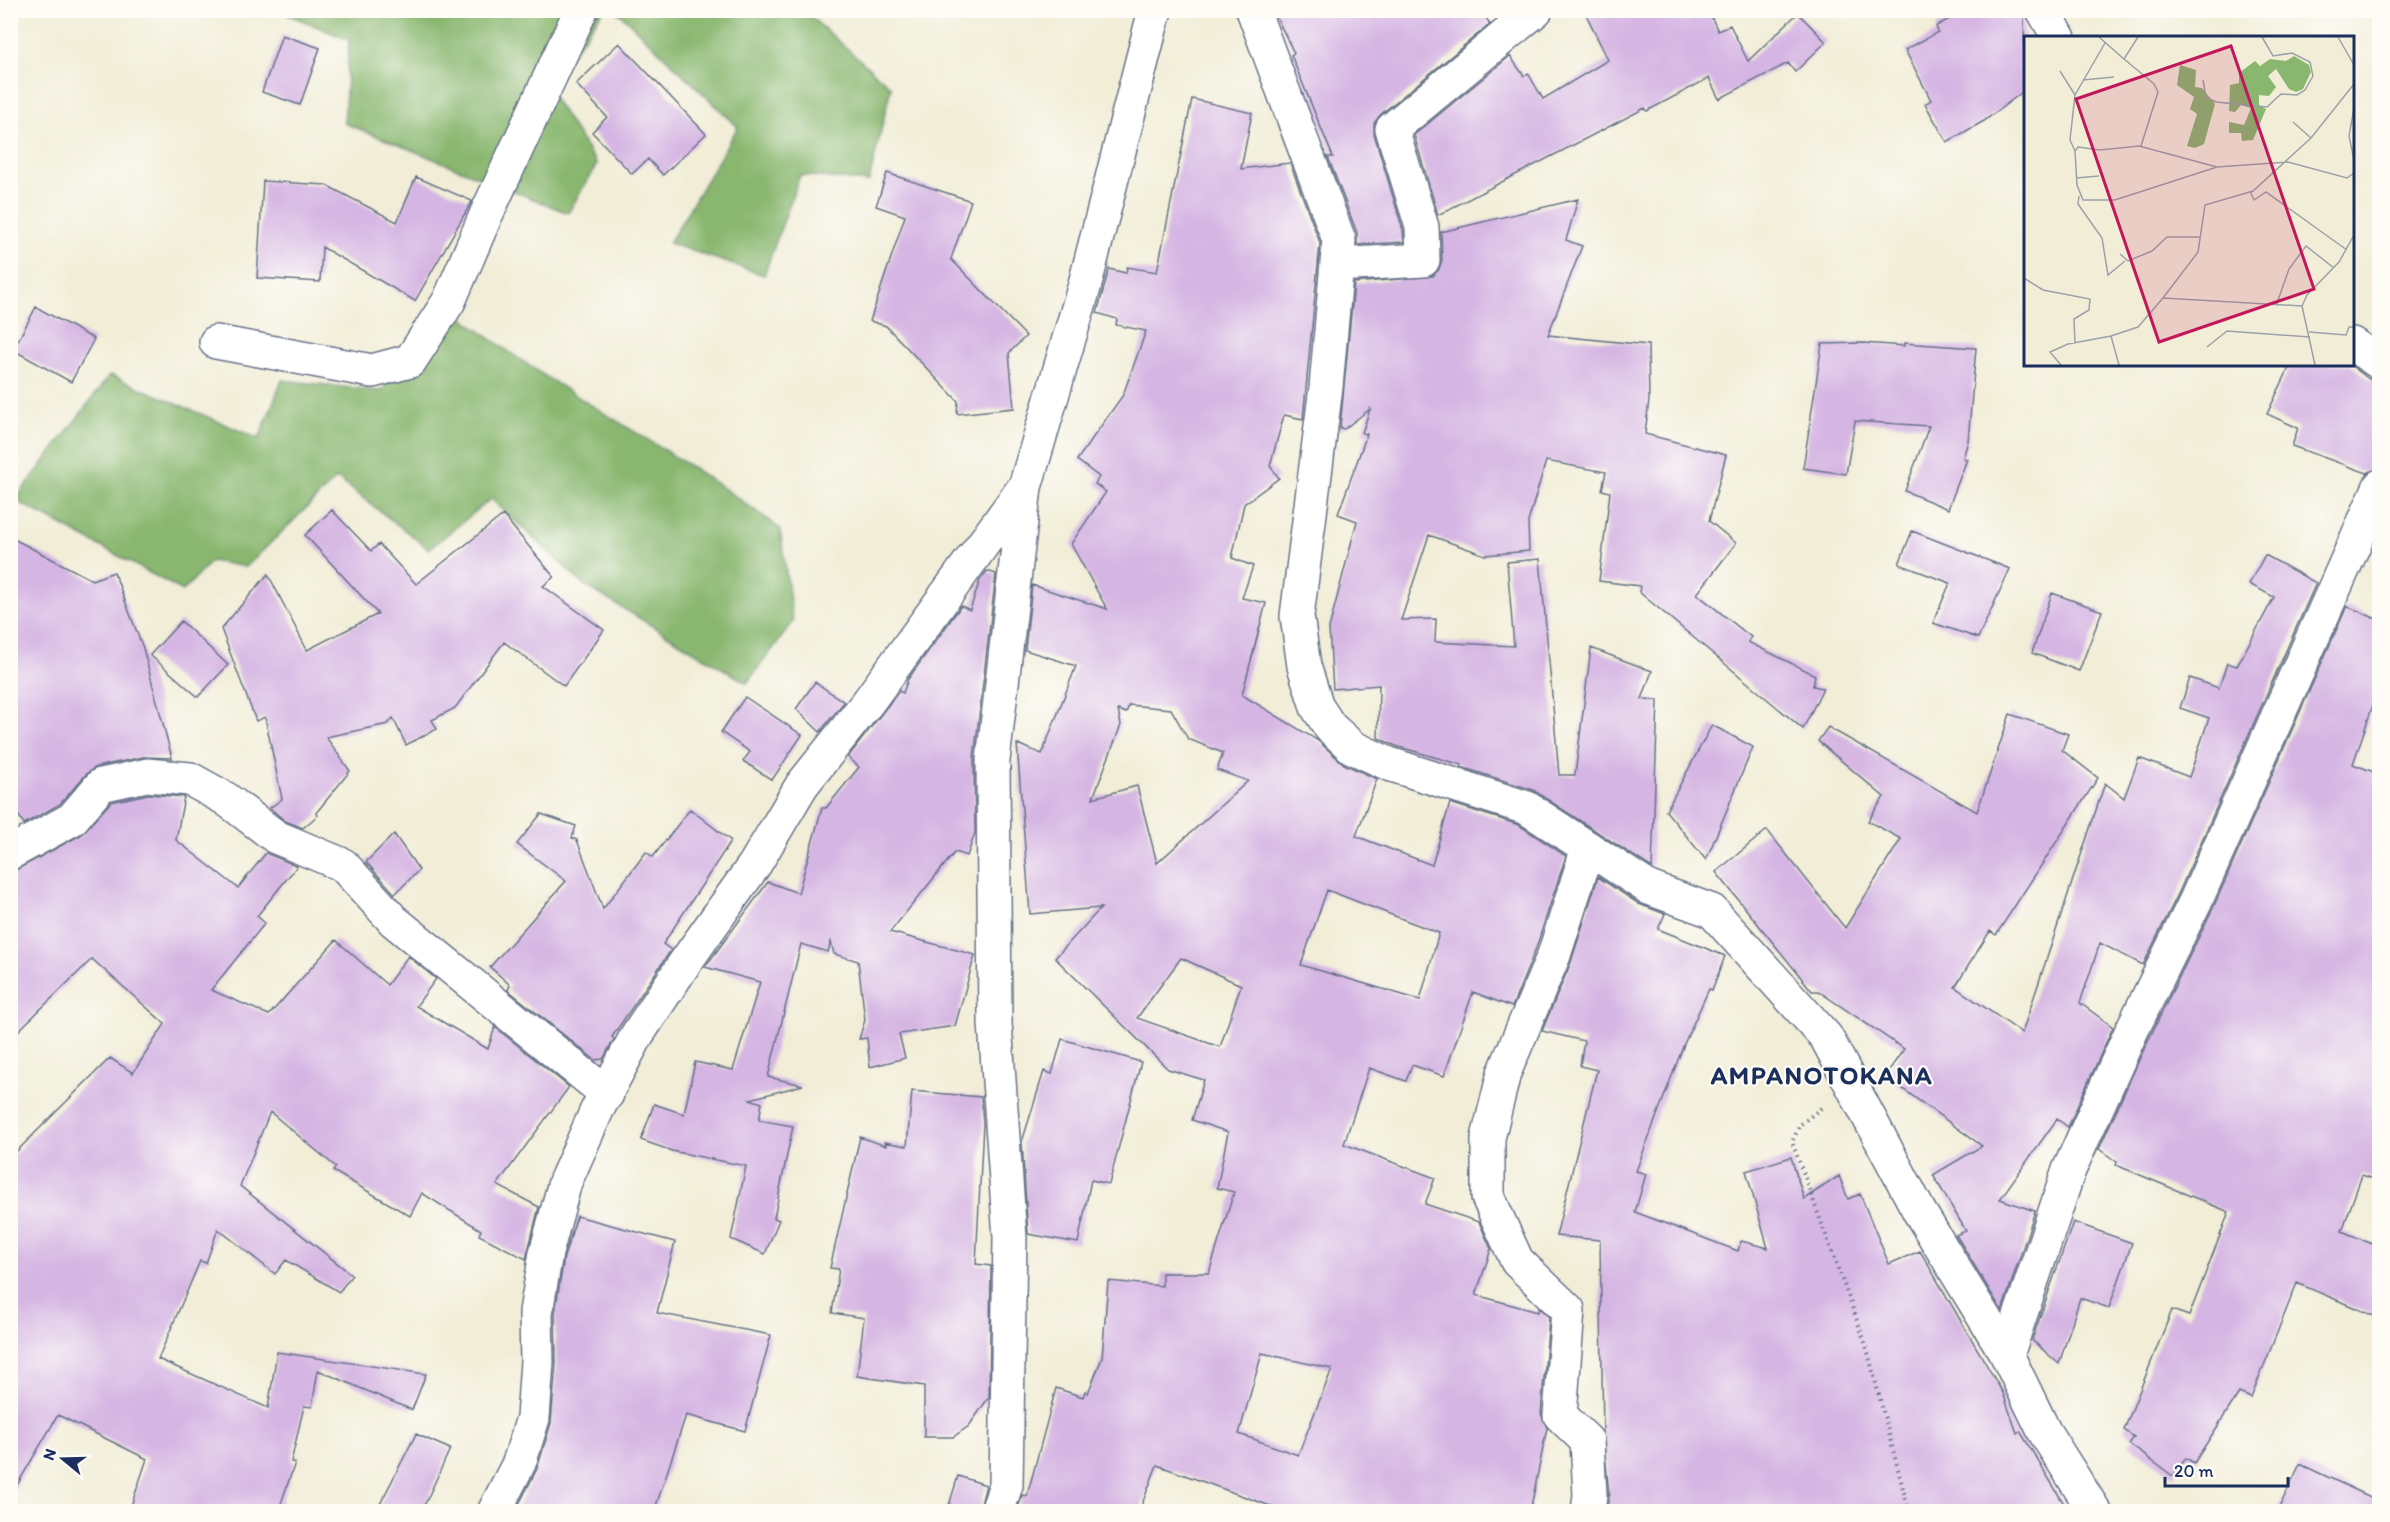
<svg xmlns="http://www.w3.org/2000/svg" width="2390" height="1522" font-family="Itim,sans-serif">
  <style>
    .forest { fill: #89b76f; stroke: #527366; stroke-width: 1.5 }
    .building { fill: #d5b5e3; fill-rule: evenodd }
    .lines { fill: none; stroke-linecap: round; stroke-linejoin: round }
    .minor-casing { stroke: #667288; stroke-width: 36 }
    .path { stroke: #667288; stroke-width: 4; stroke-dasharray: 1.5 4.5; stroke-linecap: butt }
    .minor { stroke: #fff; stroke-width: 33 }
    .labels { text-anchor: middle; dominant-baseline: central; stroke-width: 4.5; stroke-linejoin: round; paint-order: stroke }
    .district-label { font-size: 26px; font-weight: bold; letter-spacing: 1.5px; fill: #1b2f5e; stroke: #fdfcf7 }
    .inset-road { fill: none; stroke: #9ba1a7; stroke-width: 1.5 }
    .view { fill: #c2185b; fill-opacity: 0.15; stroke: #c2185b; stroke-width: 3 }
    .inset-edge { fill: none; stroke: #1b2f5e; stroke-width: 3 }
  </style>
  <rect width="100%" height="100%" fill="#fdfcf7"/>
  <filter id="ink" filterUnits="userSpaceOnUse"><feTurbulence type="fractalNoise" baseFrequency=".0167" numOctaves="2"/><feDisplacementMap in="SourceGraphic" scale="12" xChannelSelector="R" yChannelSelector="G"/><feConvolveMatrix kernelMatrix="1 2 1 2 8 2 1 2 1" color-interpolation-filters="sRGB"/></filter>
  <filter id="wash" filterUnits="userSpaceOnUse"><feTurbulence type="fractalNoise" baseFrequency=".008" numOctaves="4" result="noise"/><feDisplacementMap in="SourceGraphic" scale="24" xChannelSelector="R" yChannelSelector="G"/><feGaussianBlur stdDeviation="1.35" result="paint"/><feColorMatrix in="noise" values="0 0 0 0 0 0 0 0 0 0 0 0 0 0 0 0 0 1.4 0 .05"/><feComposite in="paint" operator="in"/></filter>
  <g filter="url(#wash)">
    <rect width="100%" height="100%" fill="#f1edd7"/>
    <path class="forest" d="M 280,11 L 603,11 L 547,88 L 597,164 L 568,213 L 344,123 L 349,40 Z
      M 617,11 L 804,11 L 891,87 L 869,182 L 800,175 L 764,275 L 669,243 L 738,127 Z
      M 461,316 C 561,396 679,450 780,529 L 793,622 L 747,683 L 584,585 L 491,499 L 429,549 L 337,478 L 246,567 L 211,561 L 183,591 L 15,500 L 110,375 L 259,439 L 282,380 L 380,391 Z"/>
    <g id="blocks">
      <path class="building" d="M 1273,10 L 1481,10 L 1490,24 L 1380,115 L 1374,123 L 1374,134 L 1403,230 L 1404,242 L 1357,245 L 1357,233 L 1328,157 L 1333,157 L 1291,55 L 1294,53 Z
        M 1584,10 L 1708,10 L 1718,31 L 1730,25 L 1748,61 L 1798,13 L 1826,42 L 1795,72 L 1788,63 L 1719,99 L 1709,78 L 1647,111 L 1645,108 L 1438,215 L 1414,135 L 1510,56 L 1524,76 L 1528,73 L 1543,99 L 1608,60 Z
        M 1966,10 L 2024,10 L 2025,90 L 1984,121 L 1947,142 L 1925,104 L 1931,100 L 1905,50 L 1938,32 L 1936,26 Z
        M 282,35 L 320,48 L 300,105 L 262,92 Z
        M 619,43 L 706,134 L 663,175 L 648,159 L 632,174 L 592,132 L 607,117 L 576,84 Z
        M 1192,99 L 1252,113 L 1241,169 L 1290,163 L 1320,243 L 1303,419 L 1284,415 L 1270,466 L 1279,478 L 1244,504 L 1232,558 L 1253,566 L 1242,598 L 1266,603 L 1242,695 L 1317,740 L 1344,764 L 1377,779 L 1356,836 L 1432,865 L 1450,803 L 1519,825 L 1566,856 L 1536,948 L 1512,1007 L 1473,992 L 1444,1076 L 1412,1065 L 1406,1081 L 1369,1068 L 1344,1144 L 1435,1178 L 1425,1204 L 1479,1222 L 1491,1249 L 1476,1295 L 1538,1312 L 1539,1308 L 1549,1317 L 1541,1414 L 1547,1428 L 1530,1512 L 1287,1512 L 1157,1465 L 1139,1512 L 1017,1512 L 1022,1495 L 1027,1496 L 1056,1388 L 1083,1397 L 1085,1391 L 1088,1393 L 1102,1358 L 1108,1281 L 1162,1286 L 1162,1273 L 1209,1273 L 1234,1192 L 1217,1188 L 1228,1132 L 1192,1120 L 1204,1080 L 1168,1069 L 1055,958 L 1101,908 L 1030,914 L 1017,744 L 1042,754 L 1076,666 L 1025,650 L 1032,585 L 1107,609 L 1071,544 L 1106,492 L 1095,484 L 1099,477 L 1077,460 L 1123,395 L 1146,331 L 1116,325 L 1117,319 L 1097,313 L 1109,269 L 1126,273 L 1127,267 L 1157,272 ZM 1129,705 L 1171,709 L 1188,739 L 1223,753 L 1217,770 L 1248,781 L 1157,863 L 1137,786 L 1093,798 L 1121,725 L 1118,710 L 1126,713 ZM 1327,890 L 1439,933 L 1420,1000 L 1301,965 ZM 1181,958 L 1241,985 L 1220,1047 L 1137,1018 ZM 1262,1353 L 1332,1369 L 1298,1455 L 1239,1434 Z
        M 887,173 L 971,201 L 951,259 L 1026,336 L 1009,353 L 1014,408 L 957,414 L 958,401 L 886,326 L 870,321 L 905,216 L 876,206 Z
        M 416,177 L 472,201 L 415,301 L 322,247 L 320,282 L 257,278 L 263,181 L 326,185 L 397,222 Z
        M 1578,199 L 1566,240 L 1582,246 L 1548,335 L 1648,345 L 1649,400 L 1645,434 L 1726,455 L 1709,521 L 1736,543 L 1697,594 L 1751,637 L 1748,642 L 1815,675 L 1813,686 L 1823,688 L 1803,729 L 1639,592 L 1640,586 L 1599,581 L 1610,492 L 1602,490 L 1606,472 L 1546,461 L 1528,522 L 1529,551 L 1485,555 L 1429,535 L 1401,620 L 1436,619 L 1435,642 L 1514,646 L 1507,562 L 1540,559 L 1559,775 L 1575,775 L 1591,648 L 1652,671 L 1642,699 L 1658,700 L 1652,868 L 1533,790 L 1461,767 L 1462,765 L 1396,746 L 1378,738 L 1379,685 L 1333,689 L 1329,628 L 1357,521 L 1338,514 L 1367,434 L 1362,433 L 1370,409 L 1344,429 L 1340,428 L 1354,283 L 1433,276 L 1439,269 L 1442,260 L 1441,232 Z
        M 36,307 L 94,339 L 71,382 L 13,350 Z
        M 1863,343 L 1904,346 L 1904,343 L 1976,348 L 1968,441 L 1963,458 L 1967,459 L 1948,509 L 1905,491 L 1929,426 L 1855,421 L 1846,474 L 1803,468 L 1822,344 Z
        M 2291,364 L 2349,364 L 2369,379 L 2379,382 L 2379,468 L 2367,473 L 2292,446 L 2298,428 L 2267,414 Z
        M 332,510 L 371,551 L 379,544 L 416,584 L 503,515 L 554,577 L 543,586 L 604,630 L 564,686 L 504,642 L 455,708 L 432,720 L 437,729 L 406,745 L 393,718 L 388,724 L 326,737 L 350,771 L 316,813 L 318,815 L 303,828 L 285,821 L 270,808 L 282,799 L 265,717 L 256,721 L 221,629 L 268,574 L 307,650 L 378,614 L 305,535 Z
        M 1912,531 L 2010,569 L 1978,638 L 1933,623 L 1950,583 L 1899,564 Z
        M 10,537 L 92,580 L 114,572 L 143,648 L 172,758 L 143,757 L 96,767 L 87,773 L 60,804 L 24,824 L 10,802 Z
        M 2265,555 L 2316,583 L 2179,892 L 2143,965 L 2100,943 L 2080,1003 L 2113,1027 L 2068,1127 L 2057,1119 L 2000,1199 L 2035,1211 L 2002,1311 L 1956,1235 L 1966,1231 L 1933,1175 L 1982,1146 L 1885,1076 L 1904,1049 L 1818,991 L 1812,991 L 1716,872 L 1767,830 L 1845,928 L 1901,839 L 1868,821 L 1884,797 L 1818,741 L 1828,727 L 1977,812 L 2010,714 L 2068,734 L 2062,750 L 2098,778 L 1996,935 L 1990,931 L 1955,987 L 2022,1033 L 2105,783 L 2124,798 L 2139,758 L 2189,777 L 2209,718 L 2180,708 L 2190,678 L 2219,688 L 2227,663 L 2237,666 L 2274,597 L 2249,584 Z
        M 987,571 L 996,574 L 974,758 L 975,833 L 967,856 L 955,852 L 890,932 L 975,955 L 955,1026 L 899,1034 L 905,1058 L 870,1067 L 867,1038 L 859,1039 L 865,1020 L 858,961 L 834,954 L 831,942 L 828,952 L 801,944 L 768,1077 L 803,1085 L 750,1099 L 762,1103 L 759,1120 L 793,1126 L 774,1218 L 779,1220 L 765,1254 L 731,1239 L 746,1166 L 672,1151 L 641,1140 L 654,1104 L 684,1114 L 695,1062 L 733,1070 L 760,982 L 705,967 L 768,882 L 798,893 L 822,808 L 826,808 L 859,767 L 848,757 L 899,691 L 903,693 L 908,679 L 961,606 L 970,610 L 980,580 Z
        M 2052,593 L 2102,611 L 2079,671 L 2032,653 Z
        M 2347,606 L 2379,620 L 2379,687 L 2353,764 L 2379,774 L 2379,1181 L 2362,1175 L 2342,1231 L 2379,1247 L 2379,1318 L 2297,1283 L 2251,1398 L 2239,1393 L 2194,1463 L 2186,1458 L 2173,1476 L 2129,1444 L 2134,1437 L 2124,1430 L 2172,1310 L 2189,1316 L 2229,1212 L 2116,1165 L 2117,1162 L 2099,1149 L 2144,1049 L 2213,908 Z
        M 181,621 L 228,665 L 198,697 L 150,655 Z
        M 815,682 L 844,702 L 820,732 L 796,709 Z
        M 745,697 L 802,735 L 772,780 L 743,761 L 750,752 L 721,732 Z
        M 1712,725 L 1753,747 L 1706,860 L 1666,811 Z
        M 148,794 L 184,797 L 176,840 L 238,888 L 266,853 L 297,866 L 257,916 L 265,923 L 211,990 L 269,1015 L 336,940 L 387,985 L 408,956 L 436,979 L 416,1006 L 488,1049 L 495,1027 L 569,1087 L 497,1185 L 539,1207 L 526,1259 L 479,1235 L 481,1230 L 422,1193 L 410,1216 L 333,1171 L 336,1167 L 270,1112 L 240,1186 L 352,1275 L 339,1292 L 286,1260 L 275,1274 L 218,1229 L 206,1263 L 200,1261 L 158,1359 L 268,1408 L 277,1352 L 426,1374 L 412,1410 L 318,1370 L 312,1407 L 304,1406 L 291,1462 L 295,1463 L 278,1512 L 129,1512 L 147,1459 L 58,1415 L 10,1497 L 10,1158 L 110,1058 L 133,1073 L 165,1024 L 92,959 L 10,1039 L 10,873 L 81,835 L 111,802 Z
        M 690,809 L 731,841 L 663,944 L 671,950 L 612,1037 L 614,1039 L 603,1059 L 595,1060 L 508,990 L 510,985 L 490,967 L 566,881 L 517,844 L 541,814 L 576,826 L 572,838 L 577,840 L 603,909 L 646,852 L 653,857 Z
        M 394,834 L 419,870 L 395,894 L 366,862 Z
        M 1598,877 L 1639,904 L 1665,914 L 1658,929 L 1725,956 L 1712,990 L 1709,989 L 1684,1044 L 1636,1171 L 1646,1174 L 1635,1212 L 1738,1251 L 1741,1241 L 1768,1248 L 1746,1171 L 1791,1157 L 1804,1199 L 1839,1176 L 1848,1199 L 1860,1194 L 1889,1264 L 1920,1251 L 2003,1393 L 2017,1433 L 2020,1431 L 2069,1512 L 1607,1512 L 1609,1494 L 1603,1434 L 1600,1240 L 1556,1236 L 1597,1070 L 1580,1066 L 1584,1041 L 1542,1031 L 1571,962 Z
        M 1062,1039 L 1141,1062 L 1109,1184 L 1091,1180 L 1078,1243 L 1028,1234 L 1022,1142 L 1044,1071 L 1052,1074 Z
        M 912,1091 L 981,1097 L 983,1124 L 976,1264 L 991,1266 L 989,1397 L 969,1426 L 953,1437 L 924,1437 L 924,1386 L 857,1376 L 864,1318 L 832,1313 L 839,1269 L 830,1268 L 860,1137 L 886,1146 L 884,1142 L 907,1146 Z
        M 577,1216 L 675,1242 L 657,1313 L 771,1335 L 745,1431 L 686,1415 L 654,1512 L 515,1512 L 537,1469 L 551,1423 L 556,1363 L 555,1313 L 564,1257 Z
        M 2073,1222 L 2132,1243 L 2109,1308 L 2080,1298 L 2059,1364 L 2032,1340 Z
        M 416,1434 L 450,1449 L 426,1502 L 419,1512 L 376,1512 Z
        M 2300,1464 L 2379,1501 L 2379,1512 L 2277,1512 Z
        M 958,1476 L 986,1485 L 979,1512 L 947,1512 Z"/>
    </g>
  </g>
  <g filter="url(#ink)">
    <use href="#blocks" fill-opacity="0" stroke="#667288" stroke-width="1.5"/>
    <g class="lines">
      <g class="minor-casing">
        <path id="minor" d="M 1253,10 L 1339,240 L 1326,387 L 1297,616 L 1304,666 L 1317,707 L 1330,727 L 1352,747 L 1389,764 L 1527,808 L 1649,888 L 1712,911 L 1826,1037 L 1919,1211 L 2007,1355
          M 2043,10 L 2059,38
          M 1337,265 L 1423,260 L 1422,227 L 1392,129 L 1536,10
          M 216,342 L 372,371 L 410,361 L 449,301 L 486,215 L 581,10
          M 2352,344 L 2380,363
          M 10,853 L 72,819 L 101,785 L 147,775 L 190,779 L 226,799 L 276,837 L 343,865 L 394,921 L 607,1094
          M 494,1512 L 519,1463 L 533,1418 L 537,1362 L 536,1312 L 546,1253 L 565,1182 L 597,1110 L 637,1035 L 684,964 L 755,864 L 802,785 L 868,702 L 1023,489
          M 997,1512 L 1006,1485 L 1010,1238 L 995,1023 L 993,760 L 1025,487 L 1084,288 L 1155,10
          M 1588,1512 L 1590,1495 L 1587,1441 L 1560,1415 L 1568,1310 L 1517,1261 L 1488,1197 L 1488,1138 L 1504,1073 L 1554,955 L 1588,848
          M 2095,1512 L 2044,1431 L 2007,1355 L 2069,1170 L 2131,1032 L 2196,900 L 2380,486"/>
      </g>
      <path class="path" d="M 1821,1108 L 1800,1125 L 1792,1142 L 1866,1345 L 1909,1512"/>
      <use href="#minor" class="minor"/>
    </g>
  </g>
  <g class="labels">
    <g class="district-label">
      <text x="1822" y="1075">AMPANOTOKANA</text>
    </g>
  </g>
  <g transform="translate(2024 36)">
    <rect width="330" height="330" fill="#f1edd7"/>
    <path d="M 270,20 L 285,29 L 287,36 L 279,53 L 272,56 L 265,53 L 252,33 L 244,40 L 252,51 L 245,60 L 235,59 L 235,69 L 242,73 L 229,104 L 218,105 L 217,97 L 205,97 L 205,86 L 220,89 L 227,72 L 217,69 L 211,76 L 205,75 L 206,49 L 215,47 L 215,37 L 231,25 L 236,30 L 246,23 L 262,25 ZM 156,29 L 172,34 L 171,51 L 178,52 L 191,68 L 180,108 L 171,112 L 163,110 L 173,78 L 166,73 L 170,61 L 153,49 Z" fill="#89b76f"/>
    <path class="inset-road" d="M 75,1 L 100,23 L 114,1M 314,1 L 330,29M 100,23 L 130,48 L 134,56 L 117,110M 36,35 L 51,59M 59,44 L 90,41M 179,44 L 182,61 L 192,66 L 243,71 L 257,58 L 273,59 L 281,54 L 289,40 L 286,26 L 268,17 L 249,20 L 238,1M 330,72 L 325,100 L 330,124M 269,86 L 287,102M 51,115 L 46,104 L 51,59 L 81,7M 193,131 L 115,110 L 76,114 L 54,111 L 51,115 L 53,149 L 59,164 L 91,164 L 193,131 L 264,126 L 323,142 L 330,137M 52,142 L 75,140M 226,155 L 230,164 L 242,156 L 323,214M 55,160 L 54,168 L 78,202 L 84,239 L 101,225M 96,218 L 104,225 L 128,215 L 143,201 L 176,201M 0,242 L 19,254 L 66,263 L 65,274 L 50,283 L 51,307M 139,262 L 174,216 L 181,169 L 229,155 L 287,102 L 330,48M 252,270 L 265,233 L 282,210 L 310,232M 285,296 L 322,299 L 325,291 L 330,291M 87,300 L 95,329M 183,311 L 203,295 L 286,301M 37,329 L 26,316 L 44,308 L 87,300 L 114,291 L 139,262 L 278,270M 291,329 L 278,270 L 283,259 L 315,226 L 330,199"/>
    <path class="view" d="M 207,10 L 290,253 L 135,306 L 52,63 Z"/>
    <rect width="330" height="330" class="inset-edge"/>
  </g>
  <rect width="2390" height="1522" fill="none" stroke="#fdfcf7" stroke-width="36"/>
  <g transform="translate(63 1459) rotate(289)" stroke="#fdfcf7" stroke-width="4.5" paint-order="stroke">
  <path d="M0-4.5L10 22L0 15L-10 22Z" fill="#1b2f5e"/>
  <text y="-9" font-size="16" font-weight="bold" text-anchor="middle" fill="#1b2f5e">N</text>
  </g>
  <path d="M2165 1477v9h123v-9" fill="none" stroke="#1b2f5e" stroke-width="3"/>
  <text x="2174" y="1477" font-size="18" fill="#1b2f5e" stroke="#fdfcf7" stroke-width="4.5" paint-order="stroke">20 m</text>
</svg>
